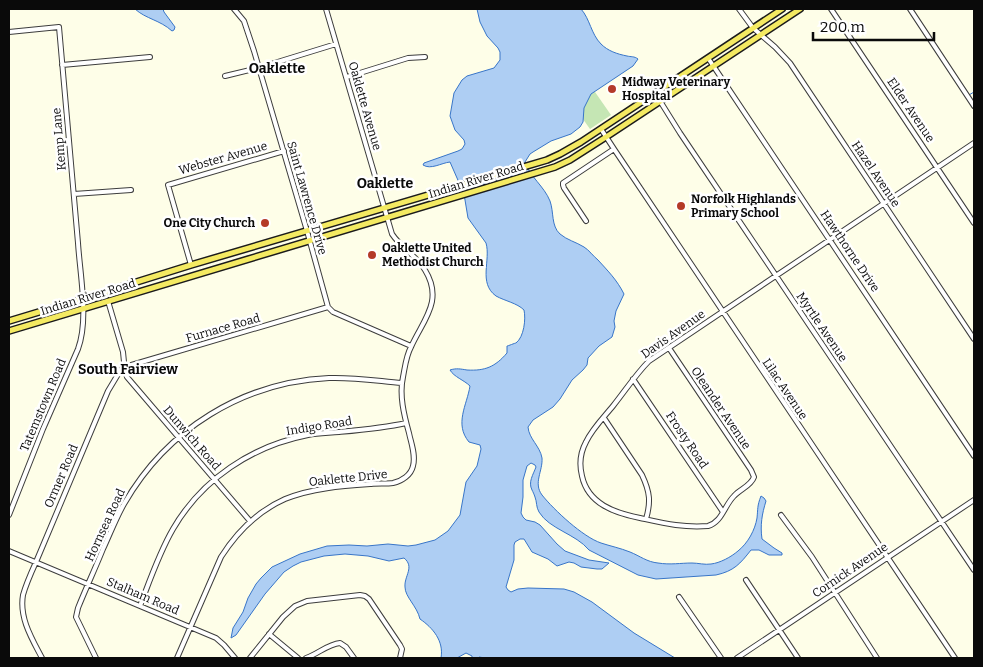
<svg xmlns="http://www.w3.org/2000/svg" width="983" height="667" font-family="Bitter,serif">
  <style>
    .green { fill: #c5e6b4 }
    .water { fill: #aecef3; stroke: #3875c8 }
    .lines { fill: none; stroke-linecap: round; stroke-linejoin: round }
    .stream { stroke: #3875c8; stroke-width: 1 }
    .minor-casing { stroke: #3d3d3d; stroke-width: 6 }
    .major-casing { stroke: #1b1b1b; stroke-width: 8 }
    .minor { stroke: #fff; stroke-width: 4 }
    .major { stroke: #f4ea62; stroke-width: 5 }
    .poi-dot { fill: #b43a28; stroke: #fff; stroke-width: 2 }
    .labels { text-anchor: middle; dominant-baseline: central; stroke-width: 5; stroke-linejoin: round; paint-order: stroke }
    .poi-label { font-size: 12px; font-weight: bold; fill: #0a0a0a; stroke: #fff; text-anchor: start }
    .street-label { font-size: 12px; fill: #0a0a0a; stroke: #fff }
    .neighbourhood-label { font-size: 14px; font-weight: bold; fill: #0a0a0a; stroke: #fff }
  </style>
  <rect width="100%" height="100%" fill="#fefee8"/>
  <path class="green" d="M 578,90 L 595,92 L 611,115 L 590,129 L 573,105 L 584,92 L 594,94 Z"/>
  <path class="water" d="M 135,9 L 163,9 L 164,12 L 175,27 L 174,30 L 172,31 C 160,20 146,19 135,9 Z
    M 477,9 L 581,9 C 590,19 591,34 601,44 C 608,51 617,54 627,56 C 631,57 634,56 638,59 L 633,66 L 591,94 L 584,108 L 583,122 L 580,127 L 571,134 L 551,141 L 533,152 L 530,154 L 525,162 C 530,177 544,186 550,201 C 554,212 551,226 560,234 C 567,240 576,242 584,247 C 589,250 593,256 598,260 C 608,271 617,280 624,294 L 616,311 L 614,321 L 615,327 L 612,337 L 599,346 L 588,358 L 587,365 L 583,370 L 572,380 L 560,399 L 553,407 L 533,420 L 528,427 C 529,439 540,446 542,458 C 543,471 533,483 542,495 C 554,510 583,537 601,543 C 610,546 620,548 630,552 C 640,556 647,562 658,563 C 670,565 681,563 692,563 C 698,563 705,565 711,564 C 720,563 731,557 738,551 C 748,543 755,530 757,518 C 758,509 757,506 761,496 L 764,498 L 766,501 C 762,514 760,525 762,539 L 774,548 L 782,553 L 782,555 L 769,555 L 759,550 L 751,550 C 740,564 734,571 716,575 L 656,579 L 638,575 L 589,550 C 576,534 549,529 539,512 C 536,507 537,502 535,497 C 534,494 533,492 532,490 C 528,482 533,475 536,467 L 535,465 L 531,463 L 527,466 L 523,480 L 523,497 L 521,513 L 523,517 L 526,520 L 535,522 L 540,525 L 557,544 L 565,551 L 589,560 L 609,563 L 602,569 L 597,569 L 581,567 L 574,563 L 569,562 L 557,566 L 548,559 L 532,552 L 524,539 L 520,539 L 515,542 L 514,545 L 514,560 L 506,587 L 508,590 L 511,592 L 518,589 L 528,588 L 564,589 L 574,592 L 592,602 L 634,633 L 675,658 L 485,658 L 479,657 L 478,658 L 472,658 L 472,656 L 466,653 L 457,658 L 441,658 C 444,641 433,628 420,619 C 417,606 405,597 405,587 C 404,576 415,567 404,558 L 389,561 L 368,556 L 345,554 L 324,556 L 301,562 L 293,566 L 284,572 L 265,594 L 236,635 L 231,638 L 233,628 L 243,612 L 248,598 L 256,584 L 261,578 L 272,567 L 300,554 L 327,546 L 349,545 L 367,546 L 388,544 L 408,546 L 416,545 L 435,540 L 448,531 L 460,515 L 466,482 L 477,466 L 481,449 L 480,445 L 469,442 C 454,424 467,405 470,386 C 464,380 454,377 450,370 C 456,368 461,369 467,370 C 485,371 495,367 507,353 L 507,346 C 508,346 515,343 516,343 C 524,337 526,319 524,310 C 517,303 505,301 496,296 C 478,283 491,260 486,243 L 468,218 L 464,194 L 450,162 C 441,163 431,170 423,165 L 424,163 L 458,151 L 462,149 L 465,144 L 464,140 L 455,130 L 450,116 L 454,93 L 462,80 L 467,76 L 494,68 L 500,60 L 500,52 L 498,48 L 487,36 L 480,22 Z"/>
  <g class="lines">
    <path class="stream" d="M 969,95 L 974,92"/>
    <g class="minor-casing">
      <path id="minor" d="M 234,9 L 244,21 L 254,51 L 307,231 L 328,307 L 333,312 L 411,346
        M 739,9 L 753,28 L 775,47 L 790,63 L 974,339
        M 831,9 L 974,223
        M 910,9 L 974,106
        M 9,32 L 59,27 C 65,99 72,171 78,243 C 80,275 89,319 78,349 L 43,429 L 9,515
        M 708,58 L 974,456
        M 62,65 L 150,57
        M 225,76 L 258,68 L 336,44
        M 347,77 L 408,58 L 425,57
        M 655,93 L 680,133 L 974,570
        M 601,129 L 614,149 L 955,658
        M 74,194 L 131,190
        M 586,221 L 564,188 L 563,185 L 563,183 L 614,149
        M 191,265 L 168,185 L 284,151
        M 669,348 L 751,470 L 754,477 C 751,486 740,489 734,496 C 724,506 722,522 708,526 C 683,528 663,523 640,518 C 615,513 588,504 582,476 C 579,464 580,453 586,442 C 592,429 604,417 613,406 C 625,391 636,374 649,361 L 974,143
        M 633,379 L 723,512
        M 604,418 L 642,475 C 650,492 651,502 646,519
        M 781,515 L 812,557 L 877,658
        M 250,521 L 127,377 L 123,366 L 128,366 L 328,307
        M 9,551 L 216,638 L 224,645 L 235,658
        M 746,580 L 798,658
        M 679,597 L 721,658
        M 140,606 C 150,580 159,553 173,529 C 202,479 252,446 308,435 C 318,433 329,433 339,432 C 361,430 384,428 406,423
        M 269,634 L 298,658
        M 42,658 C 32,639 19,618 23,595 C 26,584 31,573 36,562 L 108,391 L 123,366 L 124,362 L 123,352 L 108,301
        M 96,658 L 76,617 L 78,608 C 86,588 95,569 103,549 C 110,534 116,518 124,504 C 167,429 243,382 329,378 C 353,377 378,381 402,383
        M 177,658 L 221,557 C 237,532 258,511 285,499 C 312,488 342,486 371,484 C 378,483 386,484 393,483 C 402,481 411,475 413,466 C 416,455 411,443 409,433 C 404,415 399,395 403,377 C 405,367 406,356 411,347 C 423,320 444,301 425,270 C 417,256 402,249 392,234 L 326,9
        M 250,658 L 283,617 L 295,606 L 307,601 L 360,595 L 365,596 L 369,599 L 400,645 L 402,649 L 400,658
        M 306,658 C 318,654 328,644 340,643 L 346,647 L 354,658
        M 737,658 L 974,500"/>
    </g>
    <g class="major-casing">
      <path id="major" d="M 9,321 L 82,299 L 191,265 L 547,160 L 560,154 L 581,142 L 782,9
        M 9,331 L 555,167 L 570,160 L 606,137 L 800,9"/>
    </g>
    <use href="#minor" class="minor"/>
    <use href="#major" class="major"/>
  </g>
  <g class="poi-dot">
    <circle cx="612" cy="89" r="5"/>
    <circle cx="681" cy="206" r="5"/>
    <circle cx="265" cy="223" r="5"/>
    <circle cx="372" cy="255" r="5"/>
  </g>
  <g class="labels">
    <g class="poi-label">
      <text x="622" y="82">Midway Veterinary<tspan x="622" dy="14">Hospital</tspan></text>
      <text x="691" y="199">Norfolk Highlands<tspan x="691" dy="14">Primary School</tspan></text>
      <text x="255" y="223" text-anchor="end">One City Church</text>
      <text x="382" y="248">Oaklette United<tspan x="382" dy="14">Methodist Church</tspan></text>
    </g>
    <g class="street-label">
      <text transform="translate(365 106) rotate(74)">Oaklette Avenue</text>
      <text transform="translate(911 110) rotate(56)">Elder Avenue</text>
      <text transform="translate(59 139) rotate(-95)">Kemp Lane</text>
      <text transform="translate(223 158) rotate(-16)">Webster Avenue</text>
      <text transform="translate(876 174) rotate(56)">Hazel Avenue</text>
      <text transform="translate(476 180) rotate(-17)">Indian River Road</text>
      <text transform="translate(307 198) rotate(74)">Saint Lawrence Drive</text>
      <text transform="translate(850 251) rotate(56)">Hawthorne Drive</text>
      <text transform="translate(88 297) rotate(-17)">Indian River Road</text>
      <text transform="translate(822 327) rotate(56)">Myrtle Avenue</text>
      <text transform="translate(223 328) rotate(-16)">Furnace Road</text>
      <text transform="translate(673 334) rotate(-35)">Davis Avenue</text>
      <text transform="translate(785 389) rotate(56)">Lilac Avenue</text>
      <text transform="translate(43 405) rotate(-67)">Tatemstown Road</text>
      <text transform="translate(721 408) rotate(56)">Oleander Avenue</text>
      <text transform="translate(319 426) rotate(-9)">Indigo Road</text>
      <text transform="translate(192 438) rotate(49)">Dunwich Road</text>
      <text transform="translate(687 440) rotate(56)">Frosty Road</text>
      <text transform="translate(61 476) rotate(-67)">Ormer Road</text>
      <text transform="translate(348 478) rotate(-6)">Oaklette Drive</text>
      <text transform="translate(105 525) rotate(-65)">Hornsea Road</text>
      <text transform="translate(850 570) rotate(-34)">Cornick Avenue</text>
      <text transform="translate(143 596) rotate(23)">Stalham Road</text>
    </g>
    <g class="neighbourhood-label">
      <text x="277" y="68">Oaklette</text>
      <text x="385" y="183">Oaklette</text>
      <text x="128" y="369">South Fairview</text>
    </g>
  </g>
  <rect width="983" height="667" fill="none" stroke="#0a0a0a" stroke-width="20"/>
  <path d="M813 32v8h121v-8" fill="none" stroke="#0a0a0a" stroke-width="2.5"/>
  <text x="820" y="32" font-size="15" fill="#0a0a0a" stroke="#ffffff" stroke-width="4" paint-order="stroke">200 m</text>
</svg>
